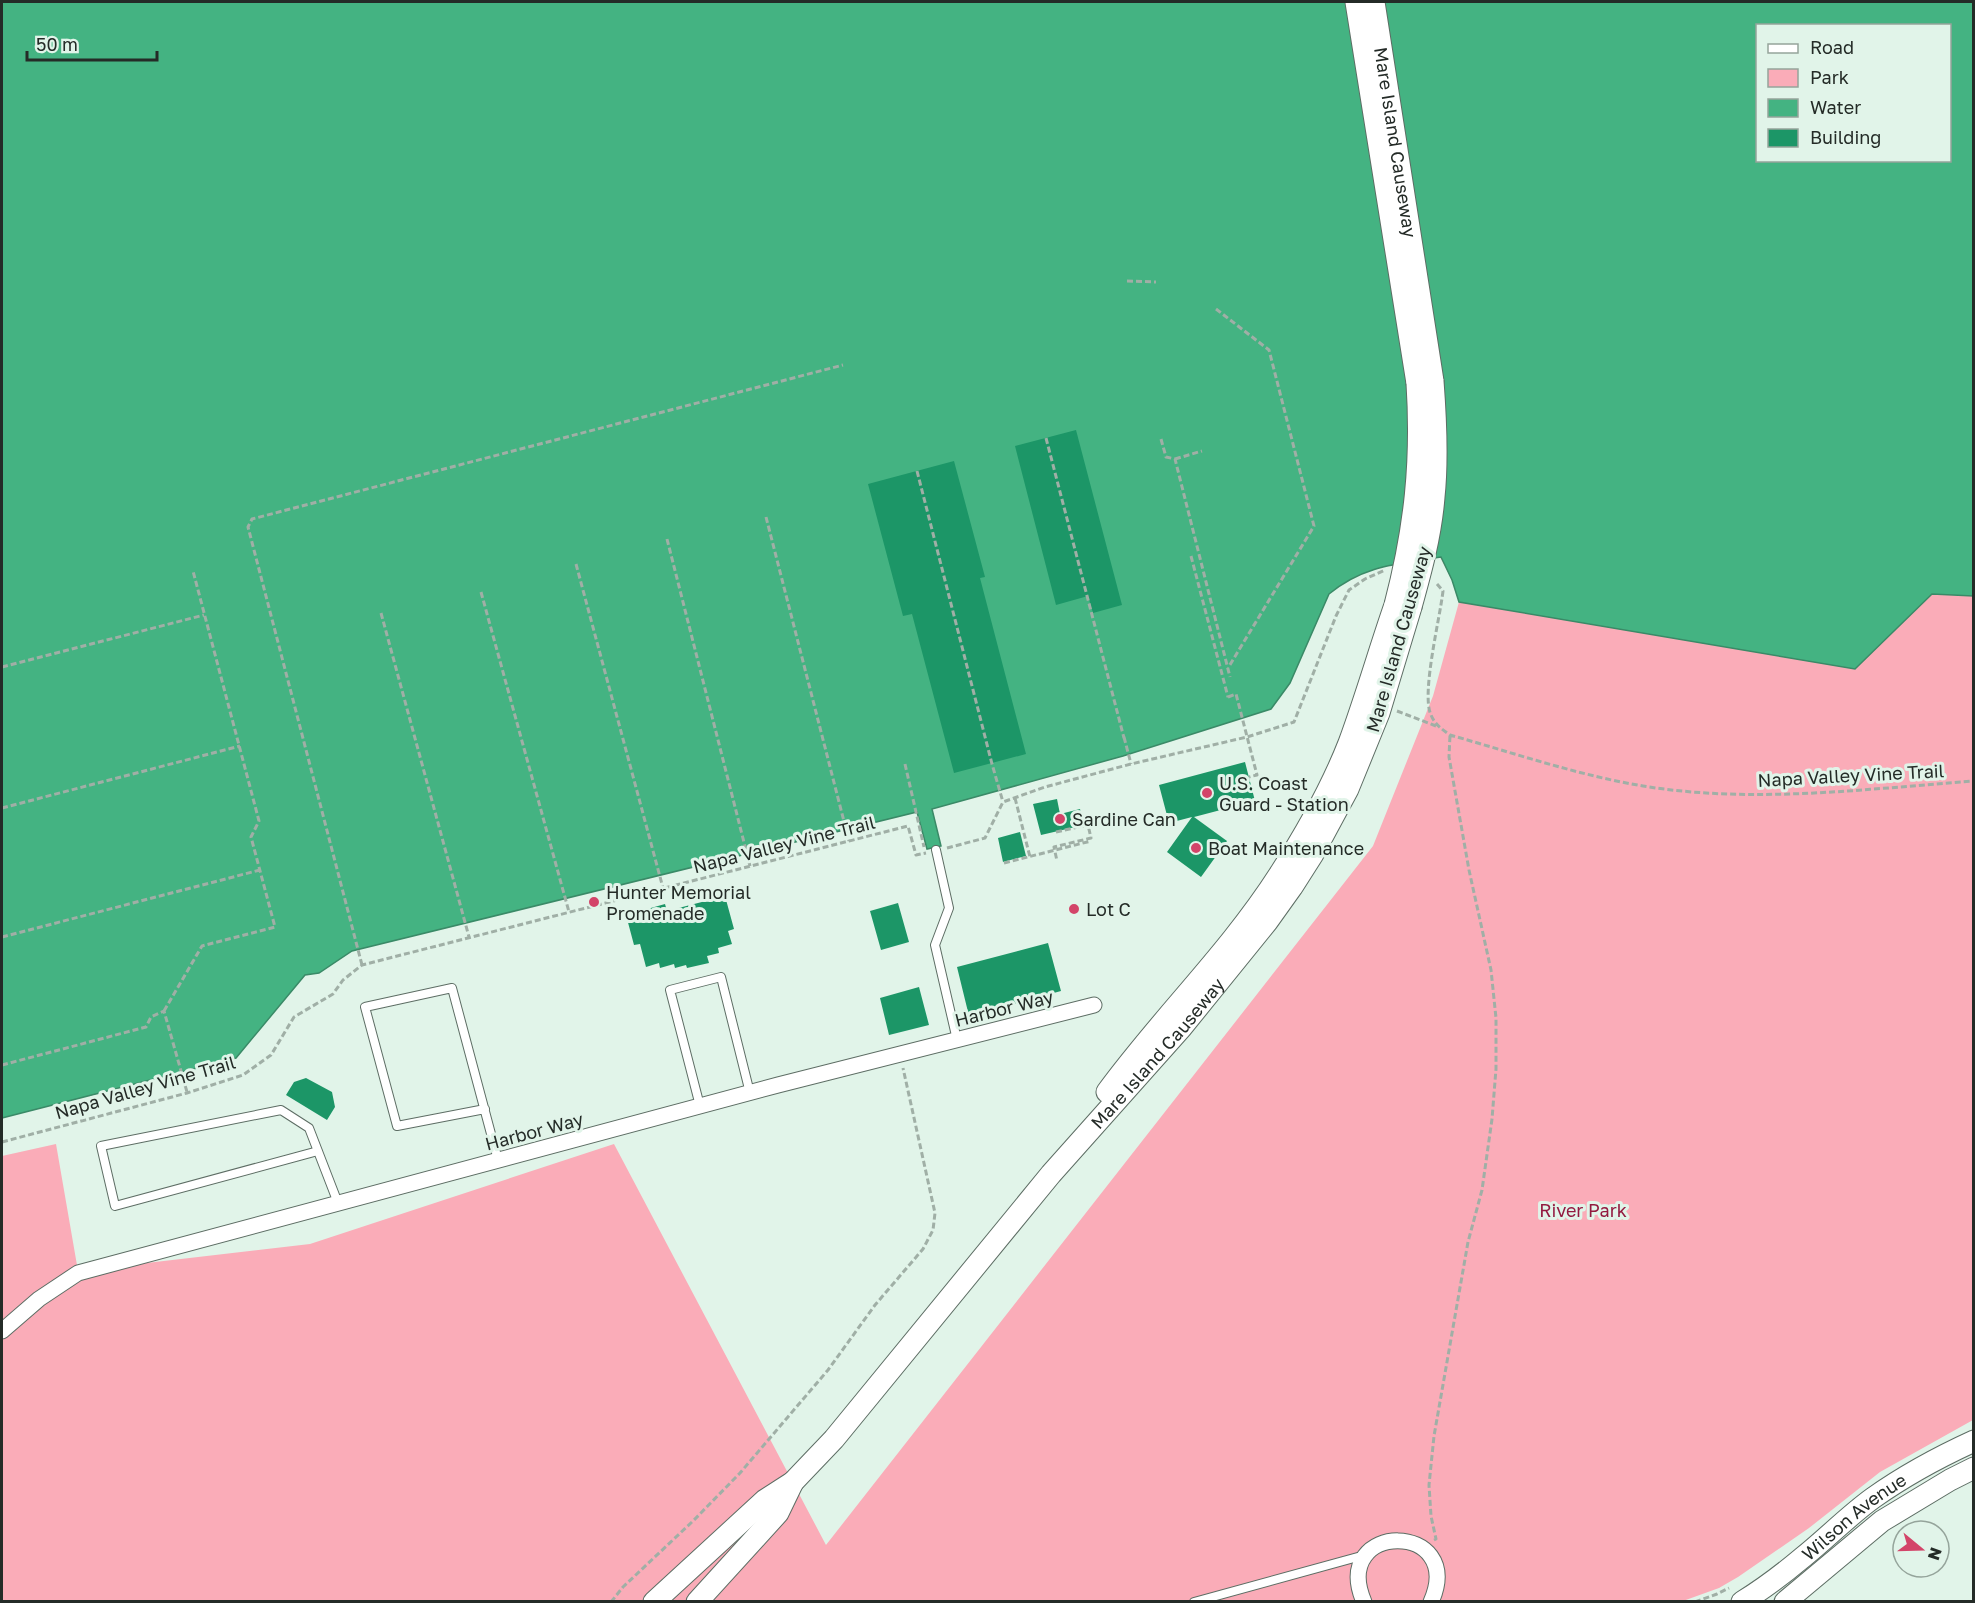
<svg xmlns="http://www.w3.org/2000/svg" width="1975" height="1603" font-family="'Golos Text',sans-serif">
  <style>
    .green { fill: #faacb8 }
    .water { fill: #44b382; stroke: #3a8a67; stroke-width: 1.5; fill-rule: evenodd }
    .building { fill: #1c9667 }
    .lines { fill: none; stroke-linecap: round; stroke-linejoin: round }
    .lane-casing { stroke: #5d6d64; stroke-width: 10 }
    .street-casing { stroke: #5d6d64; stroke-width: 17 }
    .secondary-casing { stroke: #5d6d64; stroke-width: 23 }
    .path { stroke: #a0afa6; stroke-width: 3; stroke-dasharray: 6 3; stroke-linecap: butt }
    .lane { stroke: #fff; stroke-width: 8 }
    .street { stroke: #fff; stroke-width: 15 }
    .secondary { stroke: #fff; stroke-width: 21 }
    .secondary-bridge-casing { stroke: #5d6d64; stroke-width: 23; stroke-linecap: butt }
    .secondary-bridge { stroke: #fff; stroke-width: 21 }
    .poi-dot { fill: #d34469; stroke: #e1f4e9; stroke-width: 2 }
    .labels { text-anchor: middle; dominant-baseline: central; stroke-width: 6; stroke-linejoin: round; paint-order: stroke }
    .street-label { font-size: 18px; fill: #242b27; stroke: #e1f4e9 }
    .poi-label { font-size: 18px; fill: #242b27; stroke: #e1f4e9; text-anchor: start }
    .park-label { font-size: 18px; fill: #931a40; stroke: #e1f4e9 }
  </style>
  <rect width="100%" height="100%" fill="#e1f4e9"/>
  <path class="green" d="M 1283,372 L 1973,552 L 1973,1420 L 1880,1472 L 1809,1528 L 1738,1577 L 1719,1588 L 1683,1601 L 2,1601 L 2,1156 L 56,1144 L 78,1271 L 310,1244 L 614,1144 L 826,1545 L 1373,846 L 1433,696 L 1459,602 L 1452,580 L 1440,557 L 1376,567 L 1340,585 Z"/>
  <path class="water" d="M 2,2 L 1973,2 L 1973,596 L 1932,594 L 1855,669 L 1459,602 L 1452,580 L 1441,557 C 1398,564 1364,565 1329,594 L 1290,683 L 1271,709 L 1123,756 L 932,809 L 941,846 L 927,849 L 917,812 L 352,951 L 319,973 L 305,975 L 236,1058 L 2,1118 ZM 1758,26 L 1950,26 L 1950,160 L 1758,160 Z"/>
  <path class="building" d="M 1076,430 L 1122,605 L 1093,613 L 1088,596 L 1056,605 L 1015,446 Z
    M 954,461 L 985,577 L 980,578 L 1026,754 L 954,773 L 912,614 L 903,616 L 868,484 Z
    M 1245,762 L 1255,801 L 1194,817 L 1227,841 L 1201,877 L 1167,852 L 1192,817 L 1169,823 L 1159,785 Z
    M 1057,799 L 1060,814 L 1080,809 L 1084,825 L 1041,835 L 1033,804 Z
    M 1020,832 L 1026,856 L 1003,862 L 998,838 Z
    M 725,896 L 734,929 L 728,931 L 732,944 L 718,948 L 719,953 L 707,956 L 709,963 L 687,968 L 686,965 L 675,968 L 674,964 L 660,968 L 659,963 L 646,967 L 640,944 L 634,945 L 626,915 L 665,904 L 667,911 Z
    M 898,903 L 909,942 L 881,950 L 870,911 Z
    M 1048,943 L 1061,991 L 969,1016 L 957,967 Z
    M 919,987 L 929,1025 L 889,1035 L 880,998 Z
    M 306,1078 L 332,1092 L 335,1107 L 327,1120 L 286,1095 L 294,1082 Z"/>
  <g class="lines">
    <g class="lane-casing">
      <path id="lane" d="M 936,850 L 949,908 L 935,945 L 957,1040
        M 700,1106 L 670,990 L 721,977 L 750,1093
        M 485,1109 L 397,1126 L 365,1007 L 452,988 L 498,1160
        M 318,1151 L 115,1206 L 101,1146 L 281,1110 L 309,1128 L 338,1203
        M 1194,1602 L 1365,1555"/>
    </g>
    <g class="street-casing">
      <path id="street" d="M 2,1331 L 39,1299 L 78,1273 L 778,1085 L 1094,1005
        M 1364,1602 C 1329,1520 1467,1521 1431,1602"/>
    </g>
    <g class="secondary-casing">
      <g id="secondary">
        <path d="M 1356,2 L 1417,383"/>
        <path id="s1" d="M 1374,2 L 1433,381"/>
        <path d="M 1107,1092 C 1161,1018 1229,953 1279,875 C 1306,833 1331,789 1349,743 C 1366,697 1379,651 1395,605"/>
        <path id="s2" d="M 654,1602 L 765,1500 L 793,1482 L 834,1439 L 1051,1174 L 1182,1027 L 1267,922 L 1292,887 L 1313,854 L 1348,789 L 1379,713 L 1411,607"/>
        <path d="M 697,1602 L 778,1513 L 793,1482"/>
        <path id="s3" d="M 1742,1602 C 1763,1589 1783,1574 1802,1558 C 1826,1539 1848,1516 1873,1498 C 1904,1476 1939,1457 1974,1441"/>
        <path d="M 1785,1602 L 1882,1521 L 1950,1480 L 1974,1468"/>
      </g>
    </g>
    <path class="path" d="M 1127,281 L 1156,282
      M 1216,309 L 1269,350 L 1314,526 L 1228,668
      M 1046,438 L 1124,738
      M 1161,439 L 1166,457 L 1175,459 L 1230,677
      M 1175,459 L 1202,451
      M 917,471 L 992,764 L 1003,802
      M 766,517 L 849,841
      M 667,539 L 750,866
      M 1191,556 L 1228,697
      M 576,564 L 663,888
      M 1437,584 L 1443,591 C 1440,618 1421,694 1431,715 C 1435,725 1442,729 1450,735 C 1514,753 1577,775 1643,786 C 1753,804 1864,789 1974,781
      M 481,592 L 569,912
      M 381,613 L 469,937
      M 2,667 L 204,615
      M 1228,697 L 1236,694 L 1257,775 L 1249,777
      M 1397,711 L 1436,726
      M 1124,737 L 1131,764
      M 905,764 L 924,847
      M 1015,798 L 1030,857
      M 2,808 L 240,746
      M 1056,832 L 1088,825 L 1091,838 L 1054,847 L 1057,861
      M 947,848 L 985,838 L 1003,802 L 1045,787 L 1131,764 L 1247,737 L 1294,722 L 1336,616 L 1349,590 L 1365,579 L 1385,570
      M 1004,863 L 1091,841
      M 2,937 L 260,870
      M 362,965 L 248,527 L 252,519 L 843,365
      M 164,1011 L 202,946 L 275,927 L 251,837 L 259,821 L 193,571
      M 2,1065 L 146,1027 L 151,1017 L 164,1011 L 187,1092
      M 2,1142 L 187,1093 L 243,1075 L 271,1055 L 294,1017 L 333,994 L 343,980 L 362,965 L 908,826 L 916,855 L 926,853
      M 1434,1540 L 1436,1539 L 1431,1516 L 1429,1485 L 1434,1436 L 1468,1242 L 1482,1190 L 1492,1119 L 1496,1069 L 1496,1018 L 1491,970 L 1469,870 L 1449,757 L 1450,735
      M 611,1602 L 623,1587 L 693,1521 L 740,1473 L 828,1370 L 875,1305 L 923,1249 L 933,1230 L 935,1213 L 903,1068
      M 1695,1602 L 1717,1594 L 1729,1588"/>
    <use href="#lane" class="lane"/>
    <use href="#street" class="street"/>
    <use href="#secondary" class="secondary"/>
    <g class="secondary-bridge-casing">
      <path id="secondary-bridge" d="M 1395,605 C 1415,528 1422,462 1417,383
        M 1411,607 C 1421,571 1431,535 1434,497 C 1438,459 1436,420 1433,381"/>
    </g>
    <use href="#secondary-bridge" class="secondary-bridge"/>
  </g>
  <g class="poi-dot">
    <circle cx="1207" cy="793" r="6"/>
    <circle cx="1060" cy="819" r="6"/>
    <circle cx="1196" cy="848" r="6"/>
    <circle cx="594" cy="902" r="6"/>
    <circle cx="1074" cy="909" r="6"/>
  </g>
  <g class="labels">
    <g class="street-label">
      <text stroke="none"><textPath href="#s1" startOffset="142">Mare Island Causeway</textPath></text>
      <text transform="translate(1398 639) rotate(-74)">Mare Island Causeway</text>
      <text transform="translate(1851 775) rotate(-3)">Napa Valley Vine Trail</text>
      <text transform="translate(784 844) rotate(-14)">Napa Valley Vine Trail</text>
      <text transform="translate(1004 1008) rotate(-14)">Harbor Way</text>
      <text stroke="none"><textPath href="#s2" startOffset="747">Mare Island Causeway</textPath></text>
      <text transform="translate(145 1087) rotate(-16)">Napa Valley Vine Trail</text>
      <text transform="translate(534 1131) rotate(-15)">Harbor Way</text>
      <text stroke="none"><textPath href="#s3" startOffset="141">Wilson Avenue</textPath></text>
    </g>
    <g class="poi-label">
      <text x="1219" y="783">U.S. Coast<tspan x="1219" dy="21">Guard - Station</tspan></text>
      <text x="1072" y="819">Sardine Can</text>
      <text x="1208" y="848">Boat Maintenance</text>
      <text x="606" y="892">Hunter Memorial<tspan x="606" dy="21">Promenade</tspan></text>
      <text x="1086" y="909">Lot C</text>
    </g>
    <g class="park-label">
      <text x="1583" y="1210">River Park</text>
    </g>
  </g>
  <rect width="1975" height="1603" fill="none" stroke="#242b27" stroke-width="6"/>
  <rect x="1756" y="24" width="195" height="138" fill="#e1f4e9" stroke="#95a49b" stroke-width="1.5"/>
  <rect x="1768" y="44" width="30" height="9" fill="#ffffff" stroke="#95a49b" stroke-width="1.5"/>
  <text x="1810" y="54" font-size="18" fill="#242b27">Road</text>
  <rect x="1768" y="69" width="30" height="18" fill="#faacb8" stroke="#95a49b" stroke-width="1.5"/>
  <text x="1810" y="84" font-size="18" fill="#242b27">Park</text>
  <rect x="1768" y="99" width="30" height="18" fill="#44b382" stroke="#95a49b" stroke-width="1.5"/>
  <text x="1810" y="114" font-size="18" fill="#242b27">Water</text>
  <rect x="1768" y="129" width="30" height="18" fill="#1c9667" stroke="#95a49b" stroke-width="1.5"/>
  <text x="1810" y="144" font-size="18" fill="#242b27">Building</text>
  <g transform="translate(1921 1549) rotate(109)"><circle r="28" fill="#e1f4e9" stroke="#95a49b" stroke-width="1.5"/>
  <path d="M0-4.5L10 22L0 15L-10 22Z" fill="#d34469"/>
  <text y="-9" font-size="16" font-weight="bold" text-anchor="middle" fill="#242b27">N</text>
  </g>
  <path d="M27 51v9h130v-9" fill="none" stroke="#242b27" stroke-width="3"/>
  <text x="36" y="51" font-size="18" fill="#242b27" stroke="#e1f4e9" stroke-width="4.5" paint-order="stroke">50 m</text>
</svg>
